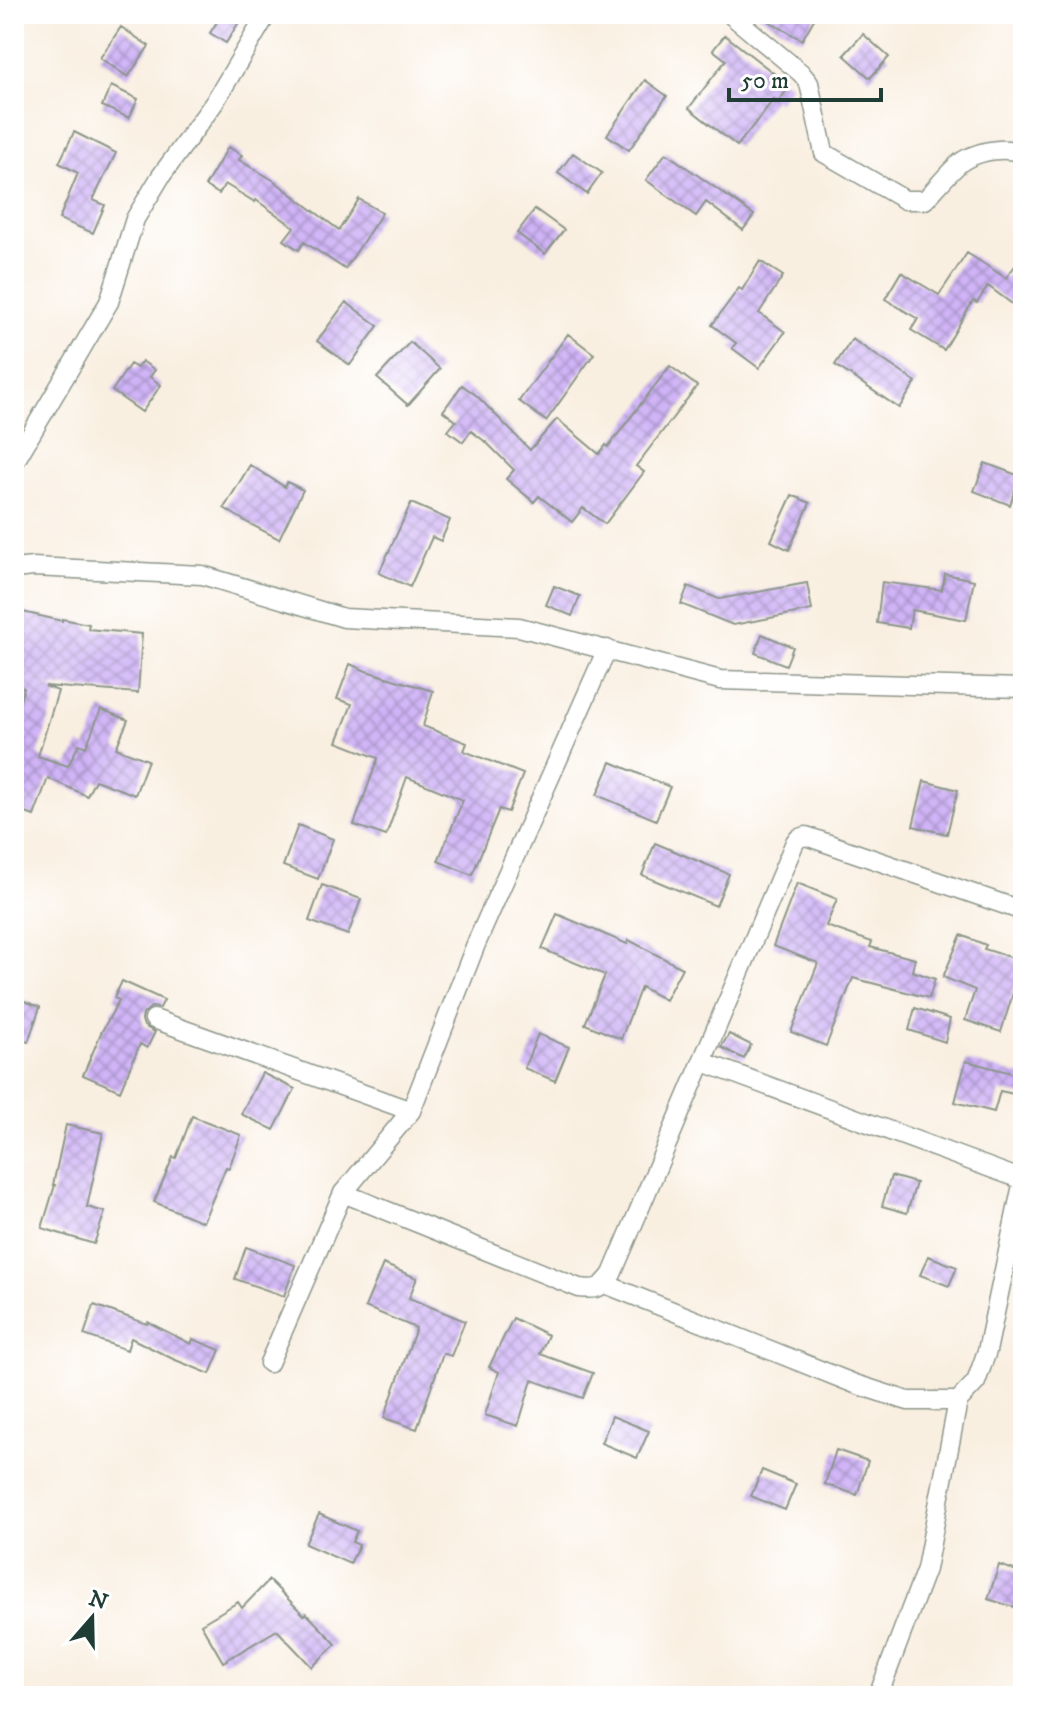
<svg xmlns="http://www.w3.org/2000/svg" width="1037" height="1710" font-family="'IM FELL DW Pica',serif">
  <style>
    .building { fill: url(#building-cross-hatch) }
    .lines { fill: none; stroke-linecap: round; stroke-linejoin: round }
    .minor-casing { stroke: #8c968a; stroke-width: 21 }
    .minor { stroke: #fff; stroke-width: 18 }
  </style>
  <defs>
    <pattern id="building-cross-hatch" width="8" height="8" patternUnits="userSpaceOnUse" patternTransform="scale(2)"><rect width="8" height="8" fill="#d0b4f7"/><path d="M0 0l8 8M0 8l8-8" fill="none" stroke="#a894c9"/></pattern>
  </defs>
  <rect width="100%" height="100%" fill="#fff"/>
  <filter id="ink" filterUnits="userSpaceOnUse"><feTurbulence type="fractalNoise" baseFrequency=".0125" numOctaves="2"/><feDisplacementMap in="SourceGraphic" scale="16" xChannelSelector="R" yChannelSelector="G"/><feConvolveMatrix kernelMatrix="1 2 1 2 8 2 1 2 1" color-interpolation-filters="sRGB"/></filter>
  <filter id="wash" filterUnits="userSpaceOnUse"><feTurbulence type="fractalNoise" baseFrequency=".006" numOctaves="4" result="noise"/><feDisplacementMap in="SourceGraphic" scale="32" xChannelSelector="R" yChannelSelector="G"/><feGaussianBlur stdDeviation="1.8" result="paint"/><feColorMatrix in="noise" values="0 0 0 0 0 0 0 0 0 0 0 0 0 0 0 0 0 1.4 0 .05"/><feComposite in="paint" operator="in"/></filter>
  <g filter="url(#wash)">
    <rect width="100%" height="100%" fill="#f9efe1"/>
    <g id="blocks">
      <path class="building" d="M 222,14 L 244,14 L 226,43 L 210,33 Z
        M 756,14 L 817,14 L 802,40 Z
        M 121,27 L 149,46 L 128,77 L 100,58 Z
        M 863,34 L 889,57 L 870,78 L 844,55 Z
        M 725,35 L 790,86 L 778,102 L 774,99 L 737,146 L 689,108 L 726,60 L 713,50 Z
        M 645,80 L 667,96 L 629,150 L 607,135 Z
        M 111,86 L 138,99 L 129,118 L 102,106 Z
        M 74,132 L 116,153 L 93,200 L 105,205 L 93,233 L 59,219 L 78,173 L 59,163 Z
        M 228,147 L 242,155 L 239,160 L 273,180 L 339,230 L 359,199 L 382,213 L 345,269 L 304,242 L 299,250 L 284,240 L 294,227 L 256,200 L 255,202 L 225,184 L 219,194 L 205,186 Z
        M 573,153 L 602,173 L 587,194 L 558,173 Z
        M 666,153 L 754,215 L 743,230 L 706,202 L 696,216 L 646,180 Z
        M 535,209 L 564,230 L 545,254 L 517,233 Z
        M 967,253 L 1006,278 L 1023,255 L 1023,295 L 1015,306 L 988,286 L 977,303 L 973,301 L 944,350 L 911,330 L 918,319 L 885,299 L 901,272 L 939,295 Z
        M 760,261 L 783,276 L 759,313 L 785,332 L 759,368 L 732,348 L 736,343 L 712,325 L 739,288 L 742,290 Z
        M 346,302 L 378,326 L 350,365 L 317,341 Z
        M 568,334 L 594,354 L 546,421 L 519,401 Z
        M 852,339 L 916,382 L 899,408 L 835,365 Z
        M 410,342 L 440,369 L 408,405 L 377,378 Z
        M 142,361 L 155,370 L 150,377 L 161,385 L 142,412 L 112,391 L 130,364 L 137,368 Z
        M 670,366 L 697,386 L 636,466 L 644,472 L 605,524 L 583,508 L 572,522 L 539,496 L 534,502 L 506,479 L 514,470 L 487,443 L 471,431 L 463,442 L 448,431 L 456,421 L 443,411 L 462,385 L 477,396 L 530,450 L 557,419 L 599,454 L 606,445 L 608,447 Z
        M 985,463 L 1020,476 L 1010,505 L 974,491 Z
        M 250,465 L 285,487 L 287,482 L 303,490 L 279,539 L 248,523 L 224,508 Z
        M 792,495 L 810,503 L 789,550 L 771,541 Z
        M 411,503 L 450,520 L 441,541 L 432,537 L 410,587 L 379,573 Z
        M 945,574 L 974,580 L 966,620 L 912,610 L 909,628 L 877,623 L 882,582 L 942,590 Z
        M 807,583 L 812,610 L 733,625 L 681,604 L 688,586 L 719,599 Z
        M 554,586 L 580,596 L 572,616 L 546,605 Z
        M 14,610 L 62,621 L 62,619 L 89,624 L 88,629 L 142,634 L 138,693 L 45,686 L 58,691 L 38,756 L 68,766 L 79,744 L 86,747 L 101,709 L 128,720 L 116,748 L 148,760 L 135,795 L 95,780 L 87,796 L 48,778 L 34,816 L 14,809 L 14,758 L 19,745 L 14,744 L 14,720 L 24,688 L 14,685 Z
        M 762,634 L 793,647 L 786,665 L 755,653 Z
        M 350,664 L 366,671 L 433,691 L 423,726 L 467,743 L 464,751 L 523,774 L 508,812 L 499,809 L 472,875 L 438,861 L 463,800 L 407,777 L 386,836 L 354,825 L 378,758 L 337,742 L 352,704 L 337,699 Z
        M 611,762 L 670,787 L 656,820 L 597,795 Z
        M 924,781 L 958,790 L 947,834 L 913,826 Z
        M 298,825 L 333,839 L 318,879 L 283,866 Z
        M 655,843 L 729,874 L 716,906 L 642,875 Z
        M 797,883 L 837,899 L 826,926 L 872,942 L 870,947 L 915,959 L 912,971 L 935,979 L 929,998 L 853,978 L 826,1046 L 791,1032 L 818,963 L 773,946 Z
        M 322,885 L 361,899 L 348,935 L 309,921 Z
        M 557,914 L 627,944 L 629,940 L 682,968 L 665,1000 L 641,987 L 621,1039 L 585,1024 L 605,975 L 542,949 Z
        M 961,935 L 986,945 L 984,949 L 1023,961 L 1001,1032 L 965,1020 L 975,990 L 943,977 Z
        M 122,981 L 164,1000 L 160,1008 L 151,1007 L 143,1014 L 142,1020 L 144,1026 L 155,1032 L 147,1048 L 140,1044 L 120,1091 L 83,1075 L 101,1033 L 119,1000 L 114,998 Z
        M 14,997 L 40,1007 L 28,1042 L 14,1037 Z
        M 915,1008 L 950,1019 L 945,1042 L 909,1030 Z
        M 538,1034 L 569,1047 L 555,1081 L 524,1068 Z
        M 729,1034 L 751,1045 L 744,1059 L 721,1047 Z
        M 966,1061 L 1023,1076 L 1023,1096 L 1000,1091 L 994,1112 L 955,1102 Z
        M 262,1073 L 295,1089 L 274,1130 L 241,1114 Z
        M 192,1116 L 241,1135 L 229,1168 L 226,1167 L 203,1222 L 154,1202 L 173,1157 L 176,1158 Z
        M 66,1125 L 103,1133 L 87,1207 L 105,1212 L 94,1244 L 42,1228 L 55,1185 L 53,1185 Z
        M 891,1176 L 916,1183 L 907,1213 L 882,1206 Z
        M 246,1247 L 295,1265 L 284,1296 L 235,1279 Z
        M 928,1256 L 957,1267 L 949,1286 L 920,1275 Z
        M 383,1264 L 417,1278 L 409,1298 L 465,1321 L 451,1356 L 443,1353 L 417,1429 L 384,1418 L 416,1328 L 365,1307 Z
        M 94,1305 L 147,1324 L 148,1322 L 191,1344 L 193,1339 L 220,1350 L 210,1374 L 173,1359 L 131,1338 L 127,1350 L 84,1335 Z
        M 513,1318 L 548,1335 L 540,1354 L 593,1373 L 583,1398 L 532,1380 L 518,1426 L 485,1415 L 499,1372 L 489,1367 Z
        M 612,1416 L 649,1431 L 637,1458 L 601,1443 Z
        M 836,1450 L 868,1461 L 857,1495 L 825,1484 Z
        M 762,1470 L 796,1484 L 785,1510 L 751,1496 Z
        M 319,1514 L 357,1531 L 352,1542 L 359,1545 L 350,1564 L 305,1544 Z
        M 999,1565 L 1023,1573 L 1023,1610 L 988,1599 Z
        M 269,1580 L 304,1615 L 306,1613 L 336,1644 L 312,1667 L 277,1630 L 223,1662 L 201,1624 L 238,1602 L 242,1608 Z"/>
    </g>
  </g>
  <g filter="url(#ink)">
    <use href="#blocks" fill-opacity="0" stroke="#8c968a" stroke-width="2"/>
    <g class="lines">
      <g class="minor-casing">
        <path id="minor" d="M 730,14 L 801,73 L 809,83 L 824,153 L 905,200 L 925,200 C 935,190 955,164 966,159 C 983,150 1005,147 1023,153
          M 14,463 L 109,302 L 135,219 L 161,176 L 214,103 L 267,14
          M 14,569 L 33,567 L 202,575 L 344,618 L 519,627 L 720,680 L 1023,688
          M 154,1019 L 411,1111
          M 343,1193 L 579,1288 C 597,1290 601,1289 612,1274 L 795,842 L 799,838 L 806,836 L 1023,911
          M 605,1284 L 855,1384 L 908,1401 L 958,1401 L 976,1382 L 987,1351 L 1023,1180 L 703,1062
          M 269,1363 L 343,1193 L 411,1111 L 476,944 L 607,649
          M 878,1696 L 926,1569 L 958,1401"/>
      </g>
      <use href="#minor" class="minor"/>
    </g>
  </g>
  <rect width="1037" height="1710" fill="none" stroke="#fff" stroke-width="48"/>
  <g transform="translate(92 1618) rotate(20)" stroke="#ffffff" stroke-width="6" paint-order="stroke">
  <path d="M0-6L14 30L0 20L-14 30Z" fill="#1f3d34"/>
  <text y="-12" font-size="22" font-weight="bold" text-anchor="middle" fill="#1f3d34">N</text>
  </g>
  <path d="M729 88v12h152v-12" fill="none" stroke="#1f3d34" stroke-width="4"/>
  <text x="741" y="88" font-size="24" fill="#1f3d34" stroke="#ffffff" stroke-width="6" paint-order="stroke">50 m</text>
</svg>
